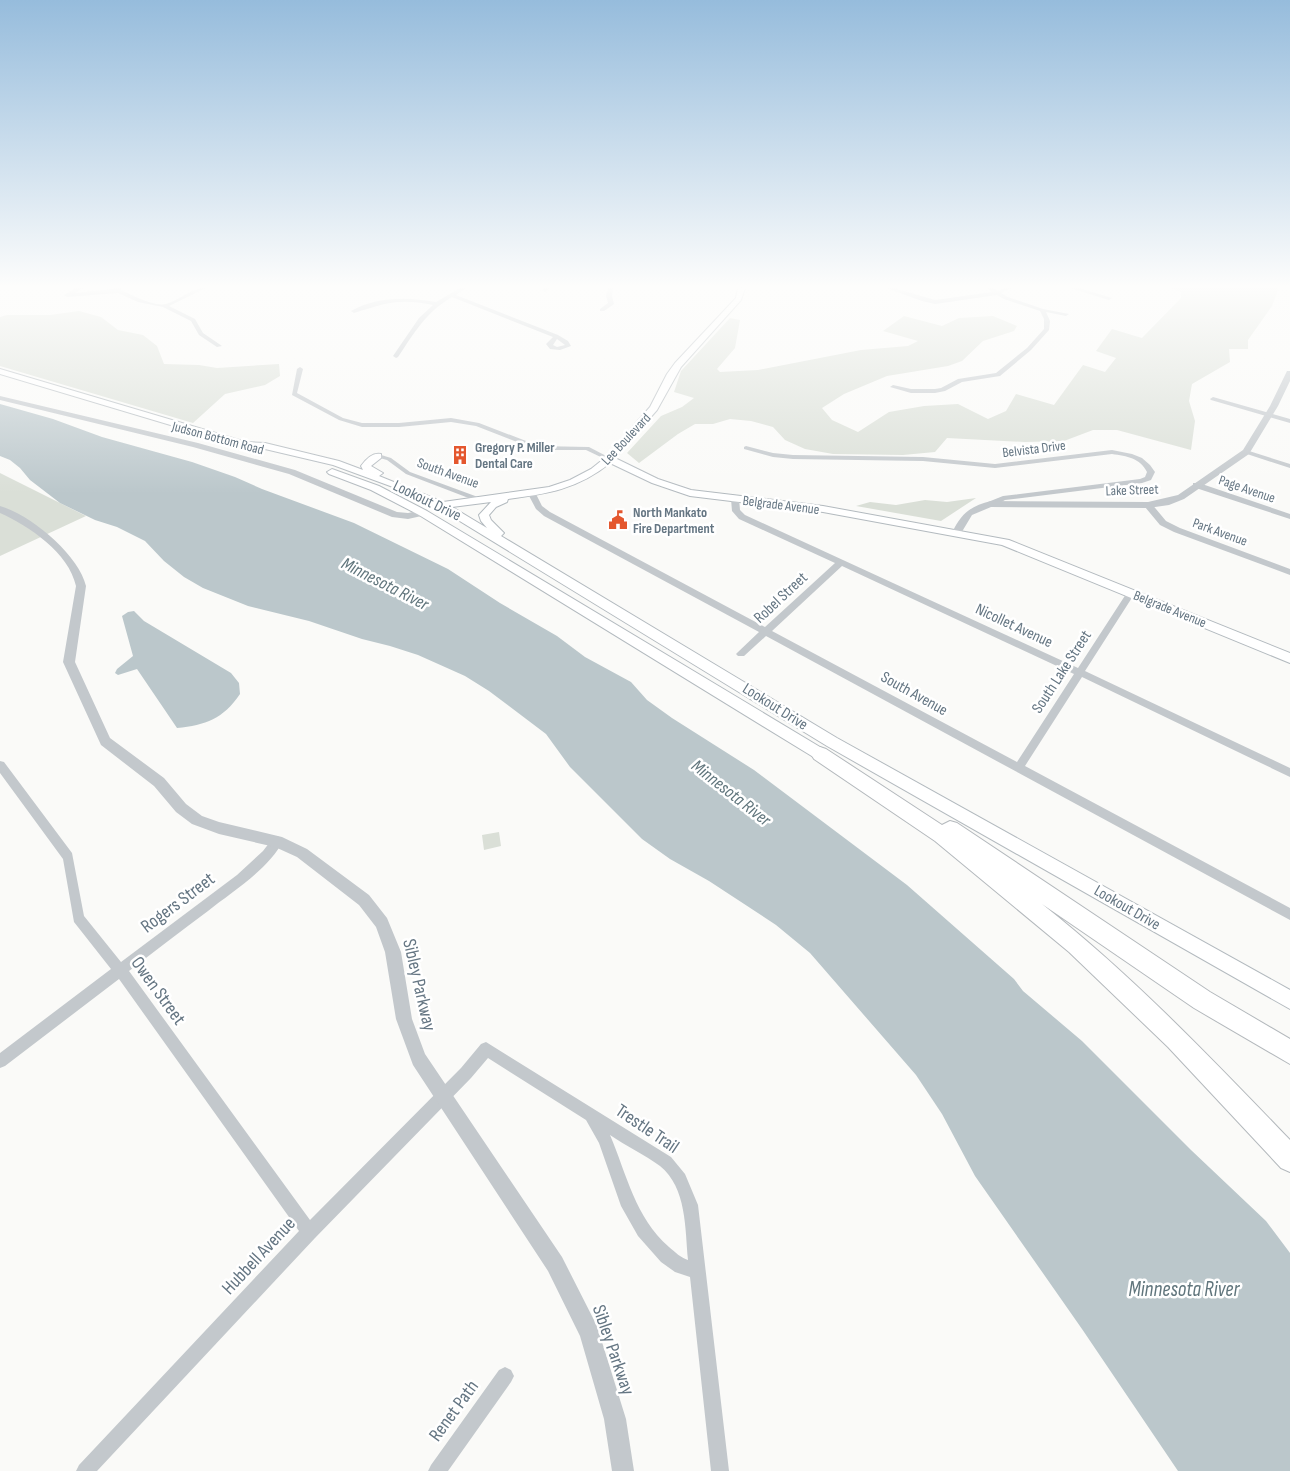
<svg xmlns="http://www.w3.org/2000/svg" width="1290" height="1471" font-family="'Sofia Sans Condensed',sans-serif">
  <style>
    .green { fill: #dadfd7 }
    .water { fill: #bbc7cb }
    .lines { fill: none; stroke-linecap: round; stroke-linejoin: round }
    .secondary-casing { stroke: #b3babf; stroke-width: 2 }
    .motorway-casing { stroke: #b4b9bd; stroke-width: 2 }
    .minor { fill: #c3c8cc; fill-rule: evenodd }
    .tertiary { fill: #c3c8cc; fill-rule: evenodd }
    .secondary { fill: #fff; fill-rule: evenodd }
    .motorway { fill: #fff; fill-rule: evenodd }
    .labels { text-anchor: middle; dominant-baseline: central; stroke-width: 5; stroke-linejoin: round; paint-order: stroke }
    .far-street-label { font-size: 14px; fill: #657683; stroke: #fff }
    .far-poi-label { font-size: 14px; font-weight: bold; fill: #657683; stroke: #fff; text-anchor: start }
    .street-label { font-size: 16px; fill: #657683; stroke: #fff }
    .water-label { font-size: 18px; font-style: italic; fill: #60757c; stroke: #fff }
    .near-street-label { font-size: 19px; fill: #657683; stroke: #fff }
    .near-water-label { font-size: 21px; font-style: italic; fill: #60757c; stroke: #fff }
  </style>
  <rect width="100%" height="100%" fill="#fafaf8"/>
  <path class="green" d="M 1171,288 L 1277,288 L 1278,290 L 1272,306 L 1248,340 L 1248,349 L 1229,349 L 1230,362 L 1192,384 L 1189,401 L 1195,421 L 1191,450 L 1117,430 L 1093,430 L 1064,441 L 1025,442 L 947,438 L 935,452 L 903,455 L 833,454 L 805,449 L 785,440 L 773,427 L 751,421 L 730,419 L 713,424 L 695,424 L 678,434 L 639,463 L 627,453 L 661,416 L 682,407 L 694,398 L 674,392 L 681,371 L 730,318 L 740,320 L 735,348 L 717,369 L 720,372 L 758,370 L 861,350 L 908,346 L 918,341 L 883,331 L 904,316 L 942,326 L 959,318 L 993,316 L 1017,326 L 1014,331 L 983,341 L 962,361 L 948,366 L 887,376 L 844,394 L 822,408 L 832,420 L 858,432 L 889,412 L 924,406 L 958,404 L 988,419 L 1006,411 L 1016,394 L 1054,405 L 1083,365 L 1105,372 L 1116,358 L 1096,351 L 1112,329 L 1142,338 L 1181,298 L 1181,292 Z
    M 79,311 L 101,317 L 118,330 L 143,335 L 157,346 L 164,364 L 199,365 L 217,368 L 279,364 L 280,376 L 265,385 L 225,394 L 193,423 L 0,366 L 0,317 L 7,315 L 50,315 Z
    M 0,473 L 86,516 L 0,556 Z
    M 976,498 L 941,521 L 856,506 L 870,502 L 896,505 L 925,500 L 947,502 Z
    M 499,832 L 501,846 L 484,850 L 482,835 Z"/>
  <path class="water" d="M 0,404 L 53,419 L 102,437 L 192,462 L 235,477 L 262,489 L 354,523 L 448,569 L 500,603 L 557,636 L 585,657 L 631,682 L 647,700 L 672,718 L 754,770 L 907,885 L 1014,979 L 1023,991 L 1082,1041 L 1191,1150 L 1266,1221 L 1290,1253 L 1290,1471 L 1178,1471 L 1082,1329 L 975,1176 L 942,1114 L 916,1075 L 810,953 L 776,925 L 709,881 L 670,859 L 642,839 L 570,767 L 546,734 L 489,691 L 465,676 L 418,655 L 390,646 L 362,639 L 309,621 L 248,606 L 203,588 L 184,577 L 164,561 L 145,541 L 117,527 L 95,520 L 60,503 L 30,480 L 20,468 L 10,460 L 0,456 Z
    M 134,611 L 144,621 L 231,673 L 239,683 L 240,694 C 223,719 206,725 177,728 L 137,669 L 118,675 L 115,673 L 117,669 L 133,656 L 122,616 L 128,612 Z"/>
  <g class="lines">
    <g class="secondary-casing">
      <path id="secondary" d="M 738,288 L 745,288 L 741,300 L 681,367 L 657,410 L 615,458 L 658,479 L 691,490 L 823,506 L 1009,540 L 1290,653 L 1290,663 L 1002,545 L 823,512 L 690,496 L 652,483 L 610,463 C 578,489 547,494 508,499 L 507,502 L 496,507 L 489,515 L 491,520 L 504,533 L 501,536 L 837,738 L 1290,990 L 1290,1009 L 827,746 L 440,509 L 393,487 L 333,465 L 265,449 L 254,450 L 0,374 L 0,369 L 246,442 L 265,443 L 339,461 L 363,470 L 361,466 C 366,459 373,452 381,454 L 381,458 L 371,466 L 383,473 L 379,476 L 443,502 L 549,487 L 570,480 L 591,469 L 606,457 L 650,407 L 667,374 L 675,363 L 736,298 ZM 491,502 L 479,515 L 481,521 L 487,528 L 452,507 Z
        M 332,469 L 379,486 L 427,511 L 825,750 L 827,754 L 825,758 L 820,760 L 815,758 L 419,515 L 371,490 L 329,474 L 327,472 Z"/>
    </g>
    <g class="motorway-casing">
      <path id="motorway" d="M 820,747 L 826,749 L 942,825 L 950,821 L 957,823 L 1210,992 L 1290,1039 L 1290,1064 L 1194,1008 L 1042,904 C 1132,975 1211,1058 1290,1140 L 1290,1172 L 1281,1168 L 1168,1047 L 1069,952 L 935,841 L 814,759 L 811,754 L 814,749 Z"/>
    </g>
    <path class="minor" d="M 76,288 L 83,288 L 75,293 L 121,288 L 121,290 C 132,295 154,307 166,304 C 180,300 191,288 206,288 L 169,306 L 195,319 L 203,333 L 222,346 L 217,347 L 199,335 L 191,321 L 163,307 L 138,302 L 118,293 L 67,297 L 64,295 Z
      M 460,288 L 466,288 L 456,295 L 558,335 L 568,341 L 571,346 L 560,350 L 550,349 L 546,344 L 553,337 L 452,297 C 425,313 415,332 398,357 L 396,358 L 393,356 L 419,318 L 433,305 C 399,298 386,303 354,313 L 351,311 C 377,296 408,297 436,302 ZM 557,339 L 565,345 L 557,347 L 553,345 Z
      M 544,288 L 549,288 L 545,292 L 542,290 Z
      M 608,288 L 613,288 L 612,296 L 614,304 L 604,311 L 600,311 L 600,309 L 608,303 L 606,296 Z
      M 886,288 L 894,288 L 935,300 L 992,292 L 987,288 L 993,288 L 998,291 L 1005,288 L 1012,288 L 1001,293 L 1008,297 L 1043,309 L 1069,314 L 1066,316 L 1046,312 L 1050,321 L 1049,330 L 1031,350 L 1000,376 L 962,382 L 945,391 L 935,393 L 911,393 L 890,387 L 893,385 L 911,389 L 935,389 L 941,388 L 958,379 L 996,373 L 1027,348 L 1044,329 L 1044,319 L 1040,311 L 1004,299 L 997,295 L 935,304 L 922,301 Z
      M 1070,288 L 1079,288 L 1112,298 L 1109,300 Z
      M 300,367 L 303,369 L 297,393 L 343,418 L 362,423 L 399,423 L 451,418 L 479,423 L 539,446 L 589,447 L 612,459 L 607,460 L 586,450 L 538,450 L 476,426 L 451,422 L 399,427 L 362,427 L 339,420 L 292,395 L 297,369 Z
      M 1213,397 L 1290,419 L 1290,423 L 1211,400 L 1210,399 Z
      M 746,446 L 773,453 L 793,455 L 923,457 L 995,464 L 1112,450 L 1132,454 L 1142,458 L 1150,465 L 1155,472 L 1151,480 L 1142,483 L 1005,500 L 994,506 L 988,506 L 988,502 L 1003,496 L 1140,479 L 1145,477 L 1147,472 C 1140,458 1127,456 1112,454 L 995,468 L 923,461 L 793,459 L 773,457 L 744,449 L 744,447 Z
      M 1246,450 L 1290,464 L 1290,468 L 1244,453 L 1243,452 Z
      M 378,454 L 391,458 L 410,472 L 486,500 L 482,502 L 479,502 L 406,474 L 387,460 L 376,457 L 375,456 Z
      M 1193,483 L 1199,483 L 1290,514 L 1290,519 L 1193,487 Z
      M 529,492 L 535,492 L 542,506 L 550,512 L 765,627 L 835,563 L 739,519 L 732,511 L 731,499 L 735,497 L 739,499 L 740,510 L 745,515 L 1078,668 L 1128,591 L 1134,591 L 1135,593 L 1085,671 L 1290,768 L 1290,777 L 1082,677 L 1025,766 L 1290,908 L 1290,920 L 766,636 L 744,656 L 738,656 L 736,654 L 738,652 L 759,632 L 544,516 L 536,509 L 528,494 ZM 842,566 L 1074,674 L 1017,762 L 772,631 Z
      M 1145,503 L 1151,503 L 1166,521 L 1180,528 L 1290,569 L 1290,575 L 1174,532 L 1160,525 L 1145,507 Z
      M 0,761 L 4,762 L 72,853 L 84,916 L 121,962 L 237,875 L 263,851 L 273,838 L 277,836 L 281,838 L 283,841 C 269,869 232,892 208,911 C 181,931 155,951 129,971 L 310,1220 L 461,1068 L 481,1044 L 486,1042 L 671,1157 L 685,1174 L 698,1205 L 729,1471 L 711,1471 L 690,1277 L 675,1272 L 661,1262 L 638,1236 L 621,1206 L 599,1143 L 586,1120 L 488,1058 L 471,1078 L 315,1238 L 97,1471 L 76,1471 L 79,1465 L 299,1231 L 119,979 L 5,1066 L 0,1068 L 0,1053 L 111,969 L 74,922 L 63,859 L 0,773 ZM 610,1135 C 626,1146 645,1155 660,1166 C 687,1188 685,1229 688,1260 C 681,1258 675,1252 669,1247 C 635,1217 627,1175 610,1135 Z
      M 505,1367 L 511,1370 L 514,1376 L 511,1382 L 448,1471 L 428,1471 L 431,1465 L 499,1370 Z"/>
    <path class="tertiary" d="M 1287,371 L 1290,371 L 1290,381 L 1278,406 L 1249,454 L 1184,499 L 1169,505 L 1148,508 L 991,507 L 972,515 L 960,535 L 954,535 L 952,533 C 961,513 971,506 991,501 L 1148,502 L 1178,495 L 1243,450 L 1270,406 Z
      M 0,396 L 198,443 L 295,470 L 397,512 L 408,513 L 423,510 L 428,513 L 426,515 L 408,519 L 392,517 L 289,474 L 193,447 L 0,400 Z
      M 0,506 C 31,515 79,555 86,586 L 75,662 L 110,738 L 164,778 L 186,804 L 202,816 L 219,822 L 282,837 L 307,849 L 369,895 L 387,918 L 401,952 L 412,1019 L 425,1054 L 562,1257 L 597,1326 L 626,1419 L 634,1471 L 612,1471 L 604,1419 L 580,1336 L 548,1271 L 413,1065 L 396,1019 L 385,952 L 376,927 L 359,905 L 297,857 L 275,847 L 219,834 L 192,824 L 176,812 L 154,786 L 101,745 L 63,662 L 76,586 C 69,553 29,526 0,513 Z"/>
    <use href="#secondary" class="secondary"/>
    <use href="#motorway" class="motorway"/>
  </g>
  <linearGradient id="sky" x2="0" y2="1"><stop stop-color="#96bcdc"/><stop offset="0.58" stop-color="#fdfdfc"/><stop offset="1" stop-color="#fdfdfc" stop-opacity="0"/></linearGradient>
  <rect width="1290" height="494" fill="url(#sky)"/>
  <defs>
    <g id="building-bare" transform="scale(1.5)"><path d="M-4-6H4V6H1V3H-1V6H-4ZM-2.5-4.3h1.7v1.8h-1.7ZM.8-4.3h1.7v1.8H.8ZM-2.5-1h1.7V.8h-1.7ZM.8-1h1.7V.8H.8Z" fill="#e4572e" stroke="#fff" stroke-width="2.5" paint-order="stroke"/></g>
    <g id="civic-bare" transform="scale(1.5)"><path d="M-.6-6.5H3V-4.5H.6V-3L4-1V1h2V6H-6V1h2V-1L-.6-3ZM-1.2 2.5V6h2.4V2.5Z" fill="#e4572e" stroke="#fff" stroke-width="2.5" paint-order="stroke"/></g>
  </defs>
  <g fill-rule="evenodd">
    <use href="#building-bare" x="460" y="455"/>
    <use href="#civic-bare" x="618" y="520"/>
  </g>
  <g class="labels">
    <g class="far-street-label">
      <text transform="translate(218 438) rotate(15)">Judson Bottom Road</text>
      <text transform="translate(626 439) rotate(-47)">Lee Boulevard</text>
      <text transform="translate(1034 449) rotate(-7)">Belvista Drive</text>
      <text transform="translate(448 473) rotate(20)">South Avenue</text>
      <text transform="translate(1247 489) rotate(19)">Page Avenue</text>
      <text transform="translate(1132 490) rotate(-2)">Lake Street</text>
      <text transform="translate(781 505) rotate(7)">Belgrade Avenue</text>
      <text transform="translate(1220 532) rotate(20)">Park Avenue</text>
      <text transform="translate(1170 609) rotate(22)">Belgrade Avenue</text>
    </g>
    <g class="far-poi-label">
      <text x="475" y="447">Gregory P. Miller<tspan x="475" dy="16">Dental Care</tspan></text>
      <text x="633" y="512">North Mankato<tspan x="633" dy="16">Fire Department</tspan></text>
    </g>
    <g class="street-label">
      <text transform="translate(427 501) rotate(26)">Lookout Drive</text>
      <text transform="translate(781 598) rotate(-43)">Robel Street</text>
      <text transform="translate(1014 626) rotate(25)">Nicollet Avenue</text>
      <text transform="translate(1062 672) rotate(-57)">South Lake Street</text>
      <text transform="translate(914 694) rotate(29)">South Avenue</text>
      <text transform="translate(775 707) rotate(32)">Lookout Drive</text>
      <text transform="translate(1127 908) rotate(30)">Lookout Drive</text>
    </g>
    <g class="water-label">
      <text transform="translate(385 584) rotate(27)">Minnesota River</text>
      <text transform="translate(731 793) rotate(38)">Minnesota River</text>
    </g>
    <g class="near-street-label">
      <text transform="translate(178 903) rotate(-37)">Rogers Street</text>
      <text transform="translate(419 985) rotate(77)">Sibley Parkway</text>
      <text transform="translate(158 991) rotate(54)">Owen Street</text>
      <text transform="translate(647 1129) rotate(34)">Trestle Trail</text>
      <text transform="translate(259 1256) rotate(-47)">Hubbell Avenue</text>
      <text transform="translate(613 1350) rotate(71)">Sibley Parkway</text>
      <text transform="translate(454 1411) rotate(-54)">Renet Path</text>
    </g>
    <g class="near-water-label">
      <text x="1184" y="1289">Minnesota River</text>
    </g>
  </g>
</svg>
